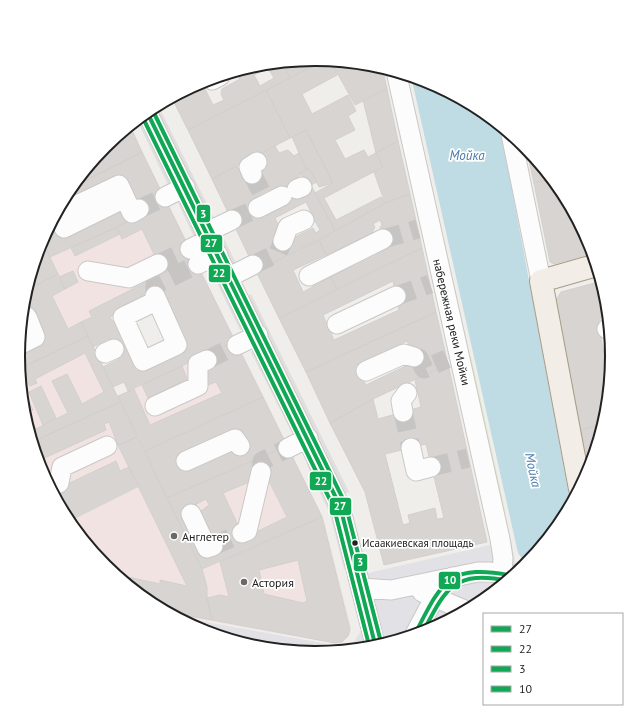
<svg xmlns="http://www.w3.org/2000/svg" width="631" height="713" font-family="'PT Sans',sans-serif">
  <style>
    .commercial { fill: #f1e3e1 }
    .grass { fill: #ddeccb }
    .parking { fill: #e0dfde }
    .plaza { fill: #e2e1e5 }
    .water { fill: #bfdbe3 }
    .building { fill: #d7d4d2; stroke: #d3d0cc; fill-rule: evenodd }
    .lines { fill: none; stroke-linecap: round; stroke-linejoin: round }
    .minor-tunnel { stroke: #c7c5c3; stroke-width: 19; stroke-dasharray: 19 10; stroke-linecap: butt }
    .minor-casing { stroke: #c9c8c7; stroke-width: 21 }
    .major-casing { stroke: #a79c86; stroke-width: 24 }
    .minor { stroke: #fdfcfc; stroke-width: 19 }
    .major { stroke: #f3ede7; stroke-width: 22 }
    .bus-1-casing { stroke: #fff; stroke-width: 7 }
    .bus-2-casing { stroke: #fff; stroke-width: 7 }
    .bus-3-casing { stroke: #fff; stroke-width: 7 }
    .bus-4-casing { stroke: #fff; stroke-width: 7 }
    .bus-5-casing { stroke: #fff; stroke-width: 7 }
    .bus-1 { stroke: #10a855; stroke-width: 4 }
    .bus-2 { stroke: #10a855; stroke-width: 4 }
    .bus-3 { stroke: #10a855; stroke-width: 4 }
    .bus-4 { stroke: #10a855; stroke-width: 4 }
    .bus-5 { stroke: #10a855; stroke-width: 4 }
    .poi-dot { fill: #6a6968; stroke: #fff; stroke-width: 1.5 }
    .bus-dot { fill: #222; stroke: #fff; stroke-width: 1.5 }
    .labels { text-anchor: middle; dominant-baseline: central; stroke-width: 3.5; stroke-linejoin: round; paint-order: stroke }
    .bus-label { font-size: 11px; fill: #222; stroke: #fff; text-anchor: start }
    .street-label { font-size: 12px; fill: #222; stroke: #fff }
    .poi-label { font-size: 12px; fill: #222; stroke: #fff; text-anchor: start }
    .water-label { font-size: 13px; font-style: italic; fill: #4a7aab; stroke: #fff }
    .rim { fill: none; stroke: #222; stroke-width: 2 }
    .line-badge { stroke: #fff; stroke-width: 1.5 }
    .badge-label { font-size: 11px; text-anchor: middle; font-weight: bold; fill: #fff }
  </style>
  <rect width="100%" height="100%" fill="#f0eeeb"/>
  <path class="commercial" d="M 167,201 L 195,257 L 89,310 L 92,317 L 81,322 L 118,396 L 236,341 L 323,517 L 351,627 L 349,636 L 342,642 L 333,643 L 208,621 L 167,613 L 150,604 L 105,567 L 68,522 L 41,470 L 24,414 L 18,356 L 24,298 L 41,242 L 42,241 L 50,257 L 117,227 Z"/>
  <path class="grass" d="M 403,74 L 407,75 L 466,338 L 463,339 Z
    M 471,356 L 505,510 L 500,511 L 467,357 Z"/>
  <path class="parking" d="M 158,105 L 215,220 L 211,222 L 154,107 Z
    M 140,117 L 173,182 L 168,185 L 137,120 Z
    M 182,201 L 199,235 L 194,237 L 178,203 Z
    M 221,233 L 238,267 L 233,269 L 217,236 Z
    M 214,266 L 245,328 L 240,330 L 210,269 Z
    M 251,294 L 349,492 L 344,494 L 247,296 Z
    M 256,350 L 298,435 L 294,437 L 251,352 Z
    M 310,461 L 335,513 L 349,568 L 344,569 L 330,514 L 306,463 Z"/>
  <path class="plaza" d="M 511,540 L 515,562 L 522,570 L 481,604 L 429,631 L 373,648 L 315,654 L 257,648 L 201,631 L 172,616 L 350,648 L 361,631 L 347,578 Z"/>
  <path class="water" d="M 411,76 C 443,86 474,103 500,125 L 571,506 L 563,522 L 529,563 L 523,560 L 518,553 Z"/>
  <path class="building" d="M 316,59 L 325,60 L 290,78 L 282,62 Z
    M 325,60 L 330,60 L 337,75 L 302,94 L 312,114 L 348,95 L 356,111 L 348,116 L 355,130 L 335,140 L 345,159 L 364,150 L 368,157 L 376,153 L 383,167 L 324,198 L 336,220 L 381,197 L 385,203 L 335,231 L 315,193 L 333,183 L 306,130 L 290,138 L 266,90 Z
    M 330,60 L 382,67 L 387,89 L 355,105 Z
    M 282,62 L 290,78 L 188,130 L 172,98 L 195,85 L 197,88 L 203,85 L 213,105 L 224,100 L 221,94 L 222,89 L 240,79 L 237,73 L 235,74 L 234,72 L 258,65 ZM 268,68 L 274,78 L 260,86 L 254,75 Z
    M 387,89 L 398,141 L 376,153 L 363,100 Z
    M 266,90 L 290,138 L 212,179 L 188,130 Z
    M 130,126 L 142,152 L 71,188 L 96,157 L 110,150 L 107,144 Z
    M 306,130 L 333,183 L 319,187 L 309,168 L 306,169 L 292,137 Z
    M 398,141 L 410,194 L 385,203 L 374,172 L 383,167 L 376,153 Z
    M 275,146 L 279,153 L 288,150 L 294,156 L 299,153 L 306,169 L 300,173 L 296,187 L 281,193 L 270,189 L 253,199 L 260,212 L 234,225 L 212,179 L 237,166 L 243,178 L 259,171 L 264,159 L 262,153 Z
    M 526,147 L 552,178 L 534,183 Z
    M 142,152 L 166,201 L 117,227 L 50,257 L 42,241 L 53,220 L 123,206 L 139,209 L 123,176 L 60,207 L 71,188 Z
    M 309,168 L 317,182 L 307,187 L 300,173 Z
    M 552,178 L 563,191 L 572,209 L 576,226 L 581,225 L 593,253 L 554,264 L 550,262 L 534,183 Z
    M 311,185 L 335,231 L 256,271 L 234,225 ZM 306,202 L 312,214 L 308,216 L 312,222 L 315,221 L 320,230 L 316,233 L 313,228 L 285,242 L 282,241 L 277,230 L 280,229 L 275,218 Z
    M 410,194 L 422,248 L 337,289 L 331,277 L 347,269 L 345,267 L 349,265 L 350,268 L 382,252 L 385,246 L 380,227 L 382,225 L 380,220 L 373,224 L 375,227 L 372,233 L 326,255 L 319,240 L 385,203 Z
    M 166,201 L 194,258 L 163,273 L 142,229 L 122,239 L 117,227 Z
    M 117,227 L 120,234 L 75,256 L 71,248 Z
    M 319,240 L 326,255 L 293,270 L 303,292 L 331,277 L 337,289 L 279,318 L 256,271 Z
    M 42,241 L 58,274 L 26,290 L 41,242 Z
    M 422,248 L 436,312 L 306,372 L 279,318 ZM 393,281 L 399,310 L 334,340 L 323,315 Z
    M 194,258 L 235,341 L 128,391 L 124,382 L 113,387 L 103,367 L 119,359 L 109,339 L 93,347 L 81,322 L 92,317 L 89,311 ZM 160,293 L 185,348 L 136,371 L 133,365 L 137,363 L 117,320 L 113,322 L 110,317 Z
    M 73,271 L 78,282 L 65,289 L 59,277 Z
    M 58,274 L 65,289 L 52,296 L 68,329 L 81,322 L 88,336 L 19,369 L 19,350 L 44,338 L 22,314 L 26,290 Z
    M 602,281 L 607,299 L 609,315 L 601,317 L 598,323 L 604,354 L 611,352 L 608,341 L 611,340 L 613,357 L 612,365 L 607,366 L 610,386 L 607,415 L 605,423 L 581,430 L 556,300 L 561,292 Z
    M 436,312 L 448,364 L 373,399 L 330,423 L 306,372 ZM 407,341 L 416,361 L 366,385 L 355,366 Z
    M 88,336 L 120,402 L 32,442 L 24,414 L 22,400 L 27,398 L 33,410 L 28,413 L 36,429 L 68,413 L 52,381 L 67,374 L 82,404 L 104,392 L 85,353 L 35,379 L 37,383 L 30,386 L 26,380 L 21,383 L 19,369 Z
    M 235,341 L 263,397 L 145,451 L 118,396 L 134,389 L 150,425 L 222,393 L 216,382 L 208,385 L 202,373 L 205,356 Z
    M 448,364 L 487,542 L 384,565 L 365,492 L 330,423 L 373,399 L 378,419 L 421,407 L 415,380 ZM 426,444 L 444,518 L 437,519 L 435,508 L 408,515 L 410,523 L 403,525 L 385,454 Z
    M 182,366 L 187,379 L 148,398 L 142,385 Z
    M 41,386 L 56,418 L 43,425 L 29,392 Z
    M 263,397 L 287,446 L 167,498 L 145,451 ZM 236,430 L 243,444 L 183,471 L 177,457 Z
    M 120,402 L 137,437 L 118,445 L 109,422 L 104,424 L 106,430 L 40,460 L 60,502 L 58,503 L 41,470 L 32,442 Z
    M 605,423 L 590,471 L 581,430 Z
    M 137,437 L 202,569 L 207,587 L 207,598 L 212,620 L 163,611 L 150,604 L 114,574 L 160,584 L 160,580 L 187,586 L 118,445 Z
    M 287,446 L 322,517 L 202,569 L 167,498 ZM 264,471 L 287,517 L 244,538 L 223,493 L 254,480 ZM 206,499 L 209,505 L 201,511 L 200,516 L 182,512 Z
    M 116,461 L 120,471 L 129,467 L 139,486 L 73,519 L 82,539 L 68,522 L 58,503 L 60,502 L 55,490 Z
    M 322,517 L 350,630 L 348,636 L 342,642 L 335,643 L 212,620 L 207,598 L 220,595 L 229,597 L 220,562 ZM 298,560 L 307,601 L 303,603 L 264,594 L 259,570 Z"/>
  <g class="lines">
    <path class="minor-tunnel" d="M 527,151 L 530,151
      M 252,174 L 262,193
      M 139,209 L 165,197
      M 232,220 L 258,208
      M 383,239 L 418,229
      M 158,264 L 190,249
      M 253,265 L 278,253 L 283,241
      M 155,296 L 155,285 L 198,264
      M 396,296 L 430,284
      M 414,357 L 419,358 L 424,369 L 447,359
      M 207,360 L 237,345
      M 403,412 L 411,448
      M 431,467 L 468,458
      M 261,472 L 262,461 L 288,448
      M 213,546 L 242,533"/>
    <g class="minor-casing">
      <path id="minor" d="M 396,71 L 500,539 L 503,558 L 502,573
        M 212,80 L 220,76
        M 147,112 L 340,506 L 376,648
        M 511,134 L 541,281
        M 252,174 L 249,167 L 257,162
        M 297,189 L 302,187
        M 165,197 L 185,187
        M 125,198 L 64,228 L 58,214 L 119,185 L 132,213 L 139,209
        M 258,208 L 282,196
        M 207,232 L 232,220
        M 283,241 L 288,227 L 304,220
        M 190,249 L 210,239
        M 198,264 L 218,255
        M 88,271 L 129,278 L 158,264
        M 309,276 L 383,239
        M 229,277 L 253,265
        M 155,296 L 177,345 L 143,361 L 123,317 L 156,301
        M 337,324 L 396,296
        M 607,329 L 610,328
        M 19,345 L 35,337 L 27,317 L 22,320
        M 237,345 L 258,335
        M 105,353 L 114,349
        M 366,371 L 404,354 L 414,357
        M 155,406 L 198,386 L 198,364 L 207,360
        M 403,412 L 401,401 L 407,393
        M 288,448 L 308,438
        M 411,448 L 416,471 L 431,467
        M 186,461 L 235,439 L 240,446
        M 53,486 L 59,483 L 62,467 L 107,446
        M 191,514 L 207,548 L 213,546
        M 242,533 L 247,531 L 261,472
        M 361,588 L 391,590 L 478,572 L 490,572 L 514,576
        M 422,592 L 467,611
        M 414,636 L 439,589 L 452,577"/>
    </g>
    <g class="major-casing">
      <path id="major" d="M 580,489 L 541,281 L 597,265"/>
    </g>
    <use href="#minor" class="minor"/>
    <use href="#major" class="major"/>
    <g class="bus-1-casing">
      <path id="bus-1" d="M 147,112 L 340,506 L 376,648"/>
    </g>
    <g class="bus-2-casing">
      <path id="bus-2" d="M 142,116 L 334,508 L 370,649"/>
    </g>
    <g class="bus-3-casing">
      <path id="bus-3" d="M 152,109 L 345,503 L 382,646"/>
    </g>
    <g class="bus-4-casing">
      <path id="bus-4" d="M 414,636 C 442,581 448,563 514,576"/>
    </g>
    <g class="bus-5-casing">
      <path id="bus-5" d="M 422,634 C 446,588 453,570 509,581"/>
    </g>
    <use href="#bus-1" class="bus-1"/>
    <use href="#bus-2" class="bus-2"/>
    <use href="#bus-3" class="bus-3"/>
    <use href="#bus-4" class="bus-4"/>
    <use href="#bus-5" class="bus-5"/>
  </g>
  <g class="poi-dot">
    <circle cx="174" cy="536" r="4"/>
    <circle cx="244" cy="582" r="4"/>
  </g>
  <circle class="bus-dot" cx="355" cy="543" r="3.5"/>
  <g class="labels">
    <g class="bus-label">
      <text x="362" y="543">Исаакиевская площадь</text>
    </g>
    <g class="street-label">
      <text transform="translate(452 322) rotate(77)">набережная реки Мойки</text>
    </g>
    <g class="poi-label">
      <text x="182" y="536">Англетер</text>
      <text x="252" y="582">Астория</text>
    </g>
    <g class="water-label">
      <text x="467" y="155">Мойка</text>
      <text transform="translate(533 470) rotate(78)">Мойка</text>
    </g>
  </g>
  <path d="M0 0H631V713H0ZM25 356a290 290 0 1 1 580 0a290 290 0 1 1-580 0Z" fill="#fff" fill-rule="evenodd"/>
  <path class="rim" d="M25 356a290 290 0 1 1 580 0a290 290 0 1 1-580 0Z"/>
  <g class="line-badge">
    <rect x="196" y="204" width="15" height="19" rx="4" fill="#10a855"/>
    <rect x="200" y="234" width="23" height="19" rx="4" fill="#10a855"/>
    <rect x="208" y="264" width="23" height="19" rx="4" fill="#10a855"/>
    <rect x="309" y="471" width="23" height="20" rx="4" fill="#10a855"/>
    <rect x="329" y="497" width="23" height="19" rx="4" fill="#10a855"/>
    <rect x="353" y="553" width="15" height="19" rx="4" fill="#10a855"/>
    <rect x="438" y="571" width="23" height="19" rx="4" fill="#10a855"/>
  </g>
  <g class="badge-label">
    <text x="203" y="218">3</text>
    <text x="211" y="247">27</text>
    <text x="219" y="277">22</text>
    <text x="321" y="485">22</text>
    <text x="340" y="510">27</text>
    <text x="360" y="566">3</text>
    <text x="450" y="584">10</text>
  </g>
  <rect x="483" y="613" width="140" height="92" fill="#ffffff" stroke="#a7a7a7"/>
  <rect x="491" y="626" width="20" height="6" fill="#10a855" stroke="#a7a7a7"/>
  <text x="519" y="633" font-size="12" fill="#222222">27</text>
  <rect x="491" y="646" width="20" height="6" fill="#10a855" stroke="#a7a7a7"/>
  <text x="519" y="653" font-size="12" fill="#222222">22</text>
  <rect x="491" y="666" width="20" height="6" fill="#10a855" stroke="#a7a7a7"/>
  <text x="519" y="673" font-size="12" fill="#222222">3</text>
  <rect x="491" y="686" width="20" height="6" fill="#10a855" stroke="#a7a7a7"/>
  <text x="519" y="693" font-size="12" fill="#222222">10</text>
</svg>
